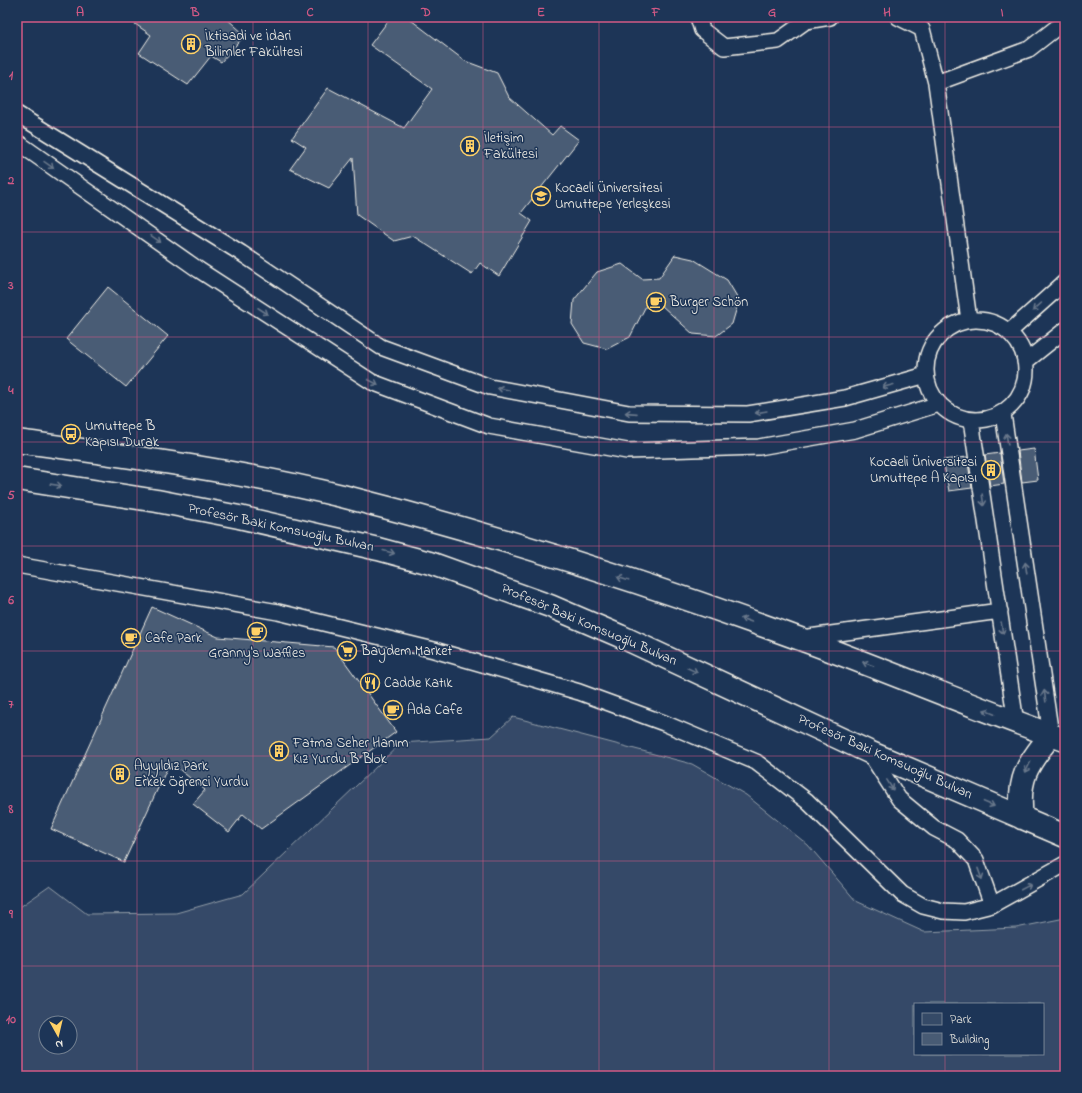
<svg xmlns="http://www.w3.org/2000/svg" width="1082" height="1093" font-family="'Indie Flower',sans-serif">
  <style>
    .green { fill: #354a67; stroke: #949ea8; fill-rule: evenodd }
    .building { fill: #485b74; stroke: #f4f1e8 }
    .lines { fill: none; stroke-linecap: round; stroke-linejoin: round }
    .service-casing { stroke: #f4f1e8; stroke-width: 18 }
    .trunk-casing { stroke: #f4f1e8; stroke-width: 25 }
    .service { stroke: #1d3557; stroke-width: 15 }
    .trunk { stroke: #1d3557; stroke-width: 22 }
    .oneway { stroke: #68778a }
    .grid { fill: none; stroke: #d15985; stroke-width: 1; stroke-opacity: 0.55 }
    .labels { text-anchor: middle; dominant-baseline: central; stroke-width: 3; stroke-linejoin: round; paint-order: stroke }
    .poi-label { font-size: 14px; fill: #f4f1e8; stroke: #1d3557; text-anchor: start }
    .street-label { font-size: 14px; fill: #f4f1e8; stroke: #1d3557 }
    .neatline { fill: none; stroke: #d15985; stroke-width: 1.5 }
    .grid-label { font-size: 13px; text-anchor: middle; font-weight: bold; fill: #d15985 }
  </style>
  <rect width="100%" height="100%" fill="#1d3557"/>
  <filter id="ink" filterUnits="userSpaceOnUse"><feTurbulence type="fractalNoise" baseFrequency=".025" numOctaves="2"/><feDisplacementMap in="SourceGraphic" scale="8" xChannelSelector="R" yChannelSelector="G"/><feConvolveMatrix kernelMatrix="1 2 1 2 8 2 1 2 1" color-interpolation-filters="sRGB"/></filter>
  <g filter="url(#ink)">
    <path class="green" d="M 513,717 L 692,764 L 746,795 L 808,845 L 856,901 L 924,932 L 1016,928 L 1065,918 L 1065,1076 L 17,1076 L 17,909 L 50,886 L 87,914 L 176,913 L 243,894 L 401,743 L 491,737 ZM 915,1004 L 1043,1004 L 1043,1054 L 915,1054 ZM 46,1023 L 70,1023 L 70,1047 L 46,1047 Z"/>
    <path class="building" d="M 125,17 L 225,17 L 245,35 L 221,62 L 211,56 L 188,85 L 139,53 L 151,35 Z
      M 391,17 L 407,17 L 465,61 L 497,73 L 509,97 L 552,135 L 560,126 L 579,140 L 521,213 L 532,221 L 499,276 L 480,263 L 472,274 L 413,236 L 394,241 L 357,215 L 353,158 L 329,188 L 290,169 L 306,147 L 292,138 L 328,88 L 404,128 L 432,89 L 370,45 Z
      M 675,255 L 693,259 L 727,280 L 739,300 L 732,324 L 716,336 L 693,334 L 651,296 L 630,337 L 607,349 L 584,343 L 572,324 L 574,300 L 597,272 L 622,264 L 642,279 L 659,278 Z
      M 108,287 L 168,336 L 126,387 L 66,339 Z
      M 1034,449 L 1038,480 L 1022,482 L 1018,451 Z
      M 1000,453 L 1004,484 L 990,486 L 985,455 Z
      M 967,457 L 972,488 L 949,491 L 943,460 Z
      M 152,607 L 218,637 L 334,647 L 396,732 L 261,829 L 243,814 L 229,832 L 193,804 L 205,790 L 170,762 L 124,862 L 51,829 Z"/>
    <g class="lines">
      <g class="service-casing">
        <path id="service" d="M 698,17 L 702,30 L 724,47 L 778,41 L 806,21 L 830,17
          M 898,17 L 922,29 L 936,83 L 969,320
          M 936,83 L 1029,49 L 1065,21
          M 17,114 L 241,253 L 381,347 L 490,387 L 629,413 L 748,414 L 845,398 L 926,375
          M 17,142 L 199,270 L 372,382 L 489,426 L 627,451 L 759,447 L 855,430 L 939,404
          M926 370a50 50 0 1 1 100 0a50 50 0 1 1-100 0Z
          M 1009,332 L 1065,282
          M 1025,362 L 1065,330
          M 1003,414 L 1051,735
          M 971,420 L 1016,723
          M 17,565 L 278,612 L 352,630 L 434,650 L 579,692 L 664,723 L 756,762 L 807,801 L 902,894 L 923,906 L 943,911 L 964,912 L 992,905 L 1065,864
          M 802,638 L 1000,611
          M 869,752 L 899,799 L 934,828 L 957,840 L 976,860 L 992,905"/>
      </g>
      <g class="trunk-casing">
        <path id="trunk" d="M 17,441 C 126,456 235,470 342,496 C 497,535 653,585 803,640 C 891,672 977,709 1065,740
          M 17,479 L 157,501 L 239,517 L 378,549 L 430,563 L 550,606 L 620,636 L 869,752 L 1065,836
          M 1022,818 C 1017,779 1027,764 1051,735"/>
      </g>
      <use href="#service" class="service"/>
      <use href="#trunk" class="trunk"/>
    </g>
    <defs><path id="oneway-shaft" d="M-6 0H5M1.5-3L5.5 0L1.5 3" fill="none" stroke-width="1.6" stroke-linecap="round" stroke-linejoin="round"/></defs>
    <g class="oneway">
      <use href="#oneway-shaft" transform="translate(49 165) rotate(35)"/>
      <use href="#oneway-shaft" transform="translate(156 239) rotate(35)"/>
      <use href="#oneway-shaft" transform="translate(1037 307) rotate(138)"/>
      <use href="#oneway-shaft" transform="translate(263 311) rotate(33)"/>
      <use href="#oneway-shaft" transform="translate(373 382) rotate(27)"/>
      <use href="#oneway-shaft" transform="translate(888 386) rotate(165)"/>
      <use href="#oneway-shaft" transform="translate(503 389) rotate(-169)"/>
      <use href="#oneway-shaft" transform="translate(761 412) rotate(170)"/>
      <use href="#oneway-shaft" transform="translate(631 413) rotate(-176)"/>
      <use href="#oneway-shaft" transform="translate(1007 439) rotate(-99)"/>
      <use href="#oneway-shaft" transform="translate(56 485) rotate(8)"/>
      <use href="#oneway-shaft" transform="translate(983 500) rotate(82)"/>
      <use href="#oneway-shaft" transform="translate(389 552) rotate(15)"/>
      <use href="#oneway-shaft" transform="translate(1026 568) rotate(-98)"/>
      <use href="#oneway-shaft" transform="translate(623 579) rotate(-162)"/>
      <use href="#oneway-shaft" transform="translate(746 620) rotate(-161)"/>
      <use href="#oneway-shaft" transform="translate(1002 628) rotate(82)"/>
      <use href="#oneway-shaft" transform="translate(868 664) rotate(-160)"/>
      <use href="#oneway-shaft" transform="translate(692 670) rotate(25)"/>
      <use href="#oneway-shaft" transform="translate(1045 696) rotate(-98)"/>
      <use href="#oneway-shaft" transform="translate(989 712) rotate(-158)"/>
      <use href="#oneway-shaft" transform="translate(1028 767) rotate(116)"/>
      <use href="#oneway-shaft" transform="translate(890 785) rotate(58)"/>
      <use href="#oneway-shaft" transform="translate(989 804) rotate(23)"/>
      <use href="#oneway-shaft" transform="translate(980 874) rotate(70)"/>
      <use href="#oneway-shaft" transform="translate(1026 887) rotate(-28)"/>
    </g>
  </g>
  <path class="grid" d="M 137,17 L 137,1076M 253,17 L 253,1076M 368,17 L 368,1076M 483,17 L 483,1076M 599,17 L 599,1076M 714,17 L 714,1076M 829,17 L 829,1076M 945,17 L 945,1004M 17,127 L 1065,127M 17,232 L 1065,232M 17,337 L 1065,337M 17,442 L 1065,442M 17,546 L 1065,546M 17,651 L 1065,651M 17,756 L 1065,756M 17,861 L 1065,861M 17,966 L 1065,966M 945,1054 L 945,1076"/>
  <defs>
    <g id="building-ring" transform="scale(1)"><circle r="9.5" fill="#1d3557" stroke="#ffd166" stroke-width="1.5"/><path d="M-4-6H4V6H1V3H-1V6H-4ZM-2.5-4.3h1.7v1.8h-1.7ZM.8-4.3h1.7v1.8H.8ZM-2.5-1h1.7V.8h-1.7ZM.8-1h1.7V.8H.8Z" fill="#ffd166"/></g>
    <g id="university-ring" transform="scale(1)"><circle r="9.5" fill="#1d3557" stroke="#ffd166" stroke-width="1.5"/><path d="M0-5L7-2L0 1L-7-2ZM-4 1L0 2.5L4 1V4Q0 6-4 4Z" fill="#ffd166"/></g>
    <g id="cafe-ring" transform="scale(1)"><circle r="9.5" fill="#1d3557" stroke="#ffd166" stroke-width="1.5"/><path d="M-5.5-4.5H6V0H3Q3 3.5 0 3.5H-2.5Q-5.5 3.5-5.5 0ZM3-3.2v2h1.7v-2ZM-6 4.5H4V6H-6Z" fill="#ffd166"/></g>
    <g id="bus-ring" transform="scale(1)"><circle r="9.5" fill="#1d3557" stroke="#ffd166" stroke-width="1.5"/><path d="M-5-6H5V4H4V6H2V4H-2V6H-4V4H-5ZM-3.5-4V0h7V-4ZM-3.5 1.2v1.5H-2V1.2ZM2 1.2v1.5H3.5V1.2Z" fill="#ffd166"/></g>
    <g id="supermarket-ring" transform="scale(1)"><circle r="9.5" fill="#1d3557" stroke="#ffd166" stroke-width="1.5"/><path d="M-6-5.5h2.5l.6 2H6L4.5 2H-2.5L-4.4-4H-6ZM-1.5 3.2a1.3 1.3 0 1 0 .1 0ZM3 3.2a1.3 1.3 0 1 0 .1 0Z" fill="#ffd166"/></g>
    <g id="restaurant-ring" transform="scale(1)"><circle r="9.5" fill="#1d3557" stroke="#ffd166" stroke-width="1.5"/><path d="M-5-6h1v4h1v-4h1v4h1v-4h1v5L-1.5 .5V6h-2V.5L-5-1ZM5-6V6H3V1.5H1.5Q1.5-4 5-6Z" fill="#ffd166"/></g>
  </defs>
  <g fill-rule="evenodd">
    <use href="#building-ring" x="191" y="44"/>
    <use href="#building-ring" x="470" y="146"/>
    <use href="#university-ring" x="541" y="196"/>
    <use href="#cafe-ring" x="656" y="302"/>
    <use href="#bus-ring" x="71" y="434"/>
    <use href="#building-ring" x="991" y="470"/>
    <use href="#cafe-ring" x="257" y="632"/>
    <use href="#cafe-ring" x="131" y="638"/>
    <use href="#supermarket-ring" x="347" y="651"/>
    <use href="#restaurant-ring" x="370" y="683"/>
    <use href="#cafe-ring" x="393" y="710"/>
    <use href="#building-ring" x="279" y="751"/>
    <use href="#building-ring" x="120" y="774"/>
  </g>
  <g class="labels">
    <g class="poi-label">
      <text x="205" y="36">İktisadi ve İdari<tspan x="205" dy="16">Bilimler Fakültesi</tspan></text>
      <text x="484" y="138">İletişim<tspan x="484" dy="16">Fakültesi</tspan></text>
      <text x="555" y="188">Kocaeli Üniversitesi<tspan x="555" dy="16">Umuttepe Yerleşkesi</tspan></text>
      <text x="670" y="302">Burger Schön</text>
      <text x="85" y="426">Umuttepe B<tspan x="85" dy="16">Kapısı Durak</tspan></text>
      <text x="977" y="462" text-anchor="end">Kocaeli Üniversitesi<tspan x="977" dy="16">Umuttepe A Kapısı</tspan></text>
      <text x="145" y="638">Cafe Park</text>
      <text x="361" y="651">Baydem Market</text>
      <text x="257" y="653" text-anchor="middle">Granny's Waffles</text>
      <text x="384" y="683">Cadde Katık</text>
      <text x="407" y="710">Ada Cafe</text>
      <text x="293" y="743">Fatma Seher Hanım<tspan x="293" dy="16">Kız Yurdu B Blok</tspan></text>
      <text x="134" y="766">Ayyıldız Park<tspan x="134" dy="16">Erkek Öğrenci Yurdu</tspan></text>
    </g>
    <g class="street-label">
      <text transform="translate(281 528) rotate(12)">Profesör Baki Komsuoğlu Bulvarı</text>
      <text transform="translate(589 625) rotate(23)">Profesör Baki Komsuoğlu Bulvarı</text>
      <text transform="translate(885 757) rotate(24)">Profesör Baki Komsuoğlu Bulvarı</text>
    </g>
  </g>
  <rect width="1082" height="1093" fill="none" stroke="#1d3557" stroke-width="44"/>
  <rect x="914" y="1003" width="130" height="52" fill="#1d3557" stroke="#738091"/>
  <rect x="922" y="1013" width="20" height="12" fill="#354a67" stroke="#738091"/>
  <text x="950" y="1023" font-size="12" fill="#f4f1e8">Park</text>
  <rect x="922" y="1033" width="20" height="12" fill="#485b74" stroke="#738091"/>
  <text x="950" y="1043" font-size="12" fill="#f4f1e8">Building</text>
  <g transform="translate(58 1035) rotate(172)"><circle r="19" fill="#1d3557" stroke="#738091"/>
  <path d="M0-3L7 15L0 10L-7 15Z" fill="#ffd166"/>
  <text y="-6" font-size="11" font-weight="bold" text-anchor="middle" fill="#f4f1e8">N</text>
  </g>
  <rect x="22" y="22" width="1038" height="1049" class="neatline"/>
  <g class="grid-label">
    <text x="80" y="16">A</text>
    <text x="195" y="16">B</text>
    <text x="310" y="16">C</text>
    <text x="426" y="16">D</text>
    <text x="541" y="16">E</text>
    <text x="656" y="16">F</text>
    <text x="772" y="16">G</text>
    <text x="887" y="16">H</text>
    <text x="1002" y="16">I</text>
    <text x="11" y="79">1</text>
    <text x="11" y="184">2</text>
    <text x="11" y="289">3</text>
    <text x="11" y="394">4</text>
    <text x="11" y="499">5</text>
    <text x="11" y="604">6</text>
    <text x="11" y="708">7</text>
    <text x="11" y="813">8</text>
    <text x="11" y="918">9</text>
    <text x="11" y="1023">10</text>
  </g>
</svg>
